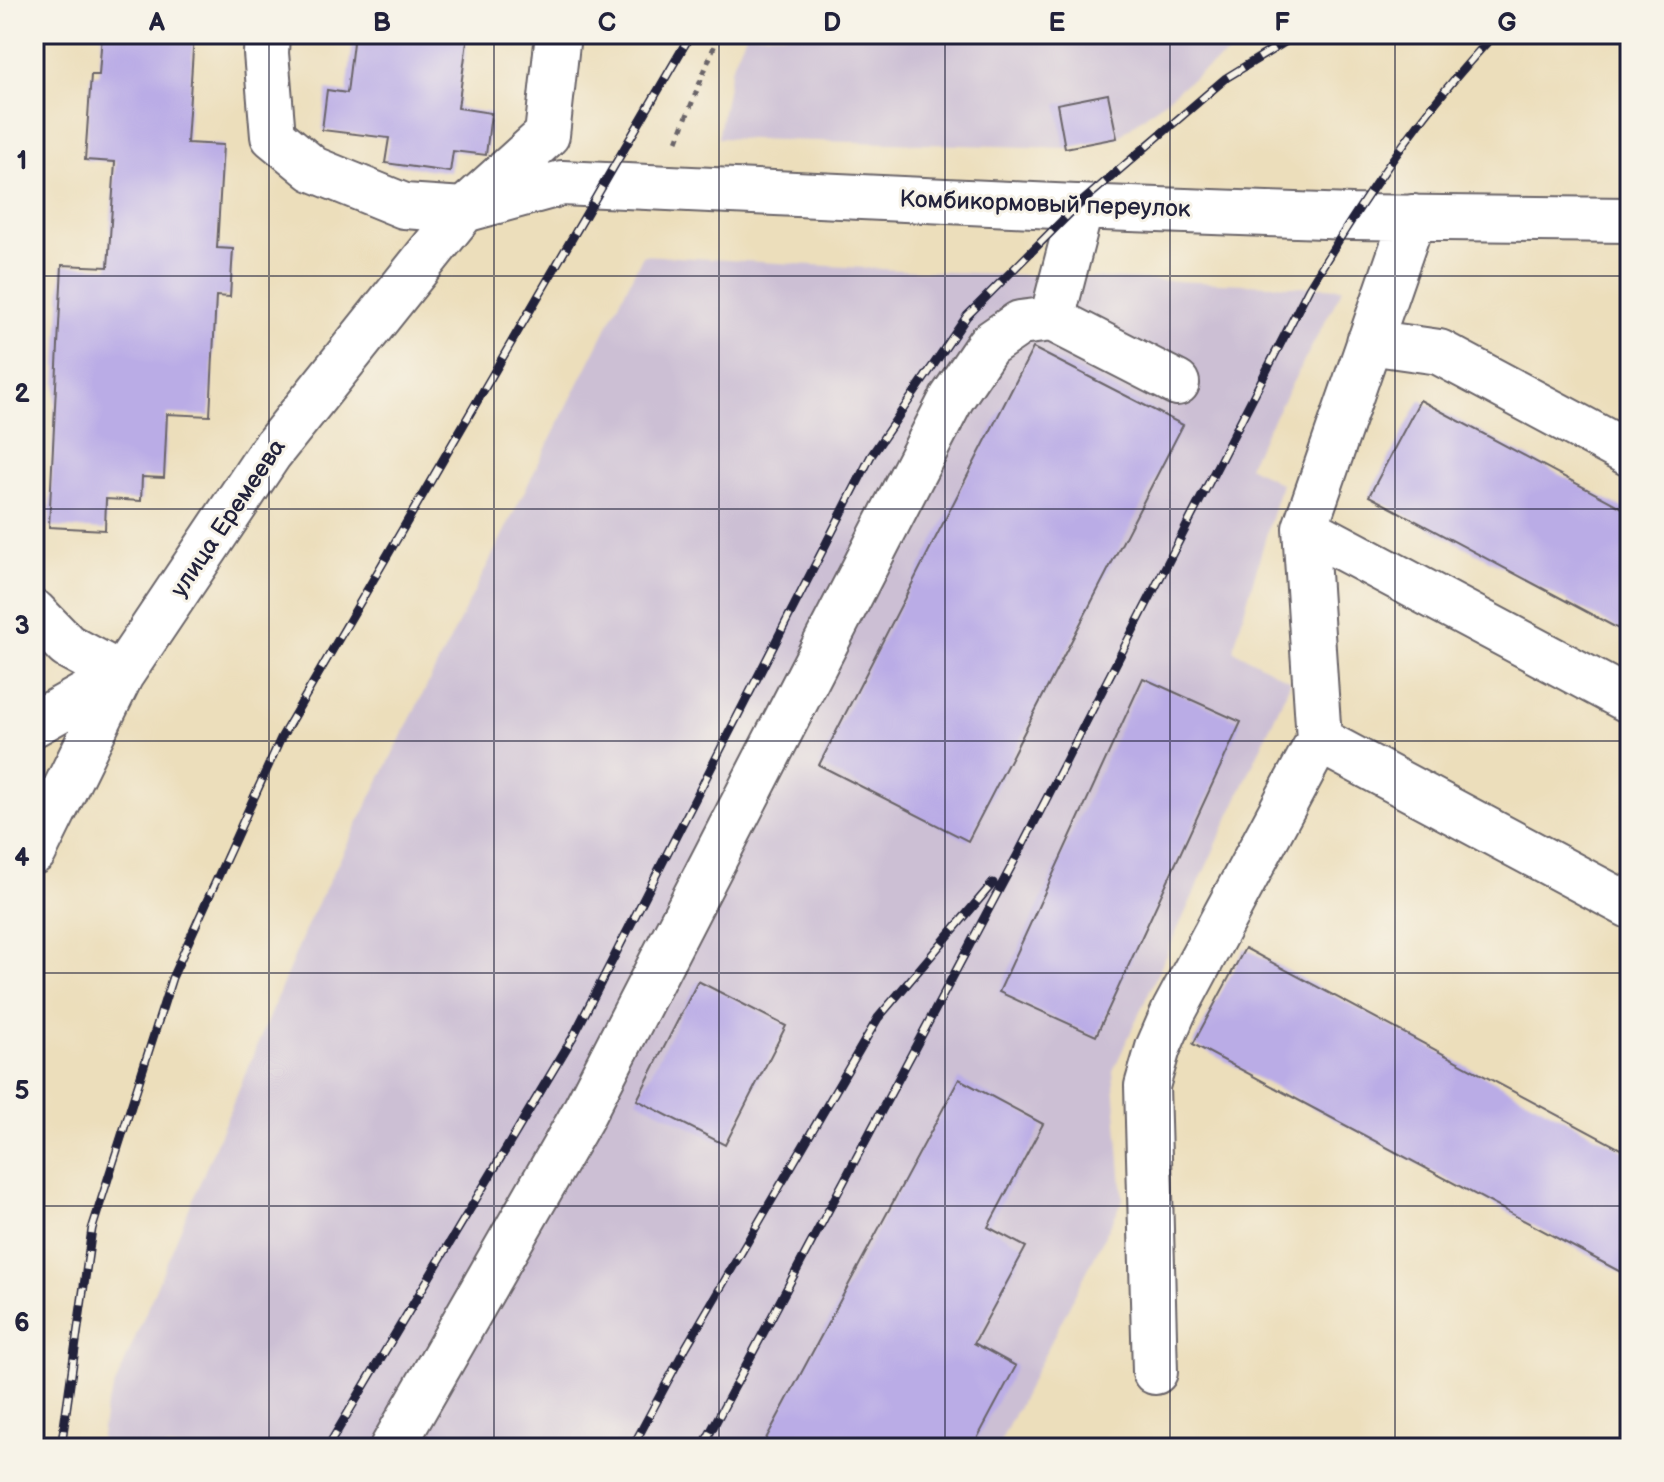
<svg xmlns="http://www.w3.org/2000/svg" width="1664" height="1482" font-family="'Balsamiq Sans',sans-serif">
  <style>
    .industrial { fill: #ccbfd4 }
    .building { fill: #baace6 }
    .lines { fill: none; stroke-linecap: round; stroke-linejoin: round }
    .minor-casing { stroke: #696468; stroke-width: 48 }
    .path { stroke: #696468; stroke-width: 5; stroke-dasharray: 6 6; stroke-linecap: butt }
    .minor { stroke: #fff; stroke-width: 44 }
    .rail-casing { stroke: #22223b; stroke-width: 9 }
    .rail { stroke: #f7f3e8; stroke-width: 6; stroke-dasharray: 18; stroke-linecap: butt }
    .grid { fill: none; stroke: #22223b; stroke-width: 2; stroke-opacity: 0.55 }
    .labels { text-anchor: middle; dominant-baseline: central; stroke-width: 6; stroke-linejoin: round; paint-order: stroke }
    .street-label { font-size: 24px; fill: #22223b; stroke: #f7f3e8 }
    .neatline { fill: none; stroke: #22223b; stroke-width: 3 }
    .grid-label { font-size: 26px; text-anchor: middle; font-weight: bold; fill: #22223b }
  </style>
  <rect width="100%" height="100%" fill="#f7f3e8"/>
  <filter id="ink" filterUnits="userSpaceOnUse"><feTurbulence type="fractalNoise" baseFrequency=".0125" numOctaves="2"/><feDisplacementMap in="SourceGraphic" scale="16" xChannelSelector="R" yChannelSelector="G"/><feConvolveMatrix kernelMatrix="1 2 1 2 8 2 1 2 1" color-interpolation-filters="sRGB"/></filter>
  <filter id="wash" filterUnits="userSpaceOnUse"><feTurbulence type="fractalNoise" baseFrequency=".006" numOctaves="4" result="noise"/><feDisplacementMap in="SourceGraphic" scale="32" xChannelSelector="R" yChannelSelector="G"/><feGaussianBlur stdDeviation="1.8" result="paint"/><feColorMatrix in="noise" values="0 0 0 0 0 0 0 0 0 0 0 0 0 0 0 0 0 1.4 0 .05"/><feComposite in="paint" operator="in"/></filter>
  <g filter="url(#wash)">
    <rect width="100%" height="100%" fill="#ecdebb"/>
    <path class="industrial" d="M 746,34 L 1260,34 L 1202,71 L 1117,138 L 1065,148 L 718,138 L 731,69 Z
      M 643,255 L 899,270 L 1343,288 L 1248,466 L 1281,484 L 1233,650 L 1291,681 L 1113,1071 L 1123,1200 L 997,1448 L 99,1448 L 105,1410 L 309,921 Z"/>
    <g id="blocks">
      <path class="building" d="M 102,34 L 194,34 L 187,143 L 223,145 L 217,248 L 233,249 L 230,297 L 216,296 L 210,416 L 167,414 L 164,478 L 142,477 L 141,501 L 106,499 L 105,530 L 49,527 L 62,265 L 108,267 L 115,162 L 85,160 L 91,75 L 99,75 Z
        M 354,34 L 468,34 L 458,108 L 491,113 L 486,155 L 453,151 L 450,172 L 385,163 L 389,138 L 322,130 L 327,90 L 347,93 Z
        M 1108,94 L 1117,138 L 1065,148 L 1057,104 Z
        M 1033,348 L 1183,425 L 968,841 L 819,765 Z
        M 1420,400 L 1630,512 L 1630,635 L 1369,496 Z
        M 1143,678 L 1241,722 L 1096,1036 L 999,992 Z
        M 1245,948 L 1630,1154 L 1630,1277 L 1193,1044 Z
        M 698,981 L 786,1026 L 725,1145 L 637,1100 Z
        M 959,1079 L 1043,1124 L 988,1227 L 1026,1247 L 974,1343 L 1016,1366 L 972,1448 L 761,1448 Z"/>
    </g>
  </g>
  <g filter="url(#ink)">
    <use href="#blocks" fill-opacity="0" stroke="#696468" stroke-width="2"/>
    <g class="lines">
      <g class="minor-casing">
        <path id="minor" d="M 267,34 L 266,53 L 273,136 L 313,169 L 404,206 L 464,210 L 562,183 L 1076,207 L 1352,217 L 1630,220
          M 1052,319 L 1081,207
          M 1369,342 L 1439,352 L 1630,454
          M 1305,528 L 1630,701
          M 34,612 L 67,646 L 121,675
          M 34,724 L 121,675
          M 1319,740 L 1630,906
          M 34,852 L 121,675 L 270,453 L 464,210 L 547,135 L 558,34
          M 1155,1372 L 1147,1086 L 1158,1048 L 1174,1011 L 1319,740 L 1305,528 L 1413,217
          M 392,1448 L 582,1116 L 952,398 L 988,345 L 1020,323 L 1052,319 L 1177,383"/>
      </g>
      <path class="path" d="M 677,141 L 719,34"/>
      <use href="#minor" class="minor"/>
      <g class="rail-casing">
        <path id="rail" d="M 61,1448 L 92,1229 L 172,978 L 281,738 L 691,34
          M 327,1448 L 573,1037 L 871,456 L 967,316 L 1076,207 L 1226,78 L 1298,34
          M 632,1448 L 686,1347 L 878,1018 L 993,883
          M 702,1448 L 1017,856 L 1309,288 C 1363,199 1423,109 1495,34"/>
      </g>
      <use href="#rail" class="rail"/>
    </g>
  </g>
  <path class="grid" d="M 269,34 L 269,1448M 494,34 L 494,1448M 719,34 L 719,1448M 945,34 L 945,1448M 1170,34 L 1170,1448M 1395,34 L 1395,1448M 34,276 L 1630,276M 34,509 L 1630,509M 34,741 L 1630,741M 34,973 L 1630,973M 34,1206 L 1630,1206"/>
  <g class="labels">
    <g class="street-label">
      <text transform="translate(1045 204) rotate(2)">Комбикормовый переулок</text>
      <text transform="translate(228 518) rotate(-56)">улица Еремеева</text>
    </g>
  </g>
  <rect width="1664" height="1482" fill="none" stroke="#f7f3e8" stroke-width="88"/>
  <rect x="44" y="44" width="1576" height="1394" class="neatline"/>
  <g class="grid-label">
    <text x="157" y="31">A</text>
    <text x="382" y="31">B</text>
    <text x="607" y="31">C</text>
    <text x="832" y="31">D</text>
    <text x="1057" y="31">E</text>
    <text x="1282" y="31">F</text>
    <text x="1507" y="31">G</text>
    <text x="22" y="169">1</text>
    <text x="22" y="402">2</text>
    <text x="22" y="634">3</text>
    <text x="22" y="866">4</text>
    <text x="22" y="1099">5</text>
    <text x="22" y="1331">6</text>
  </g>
</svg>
